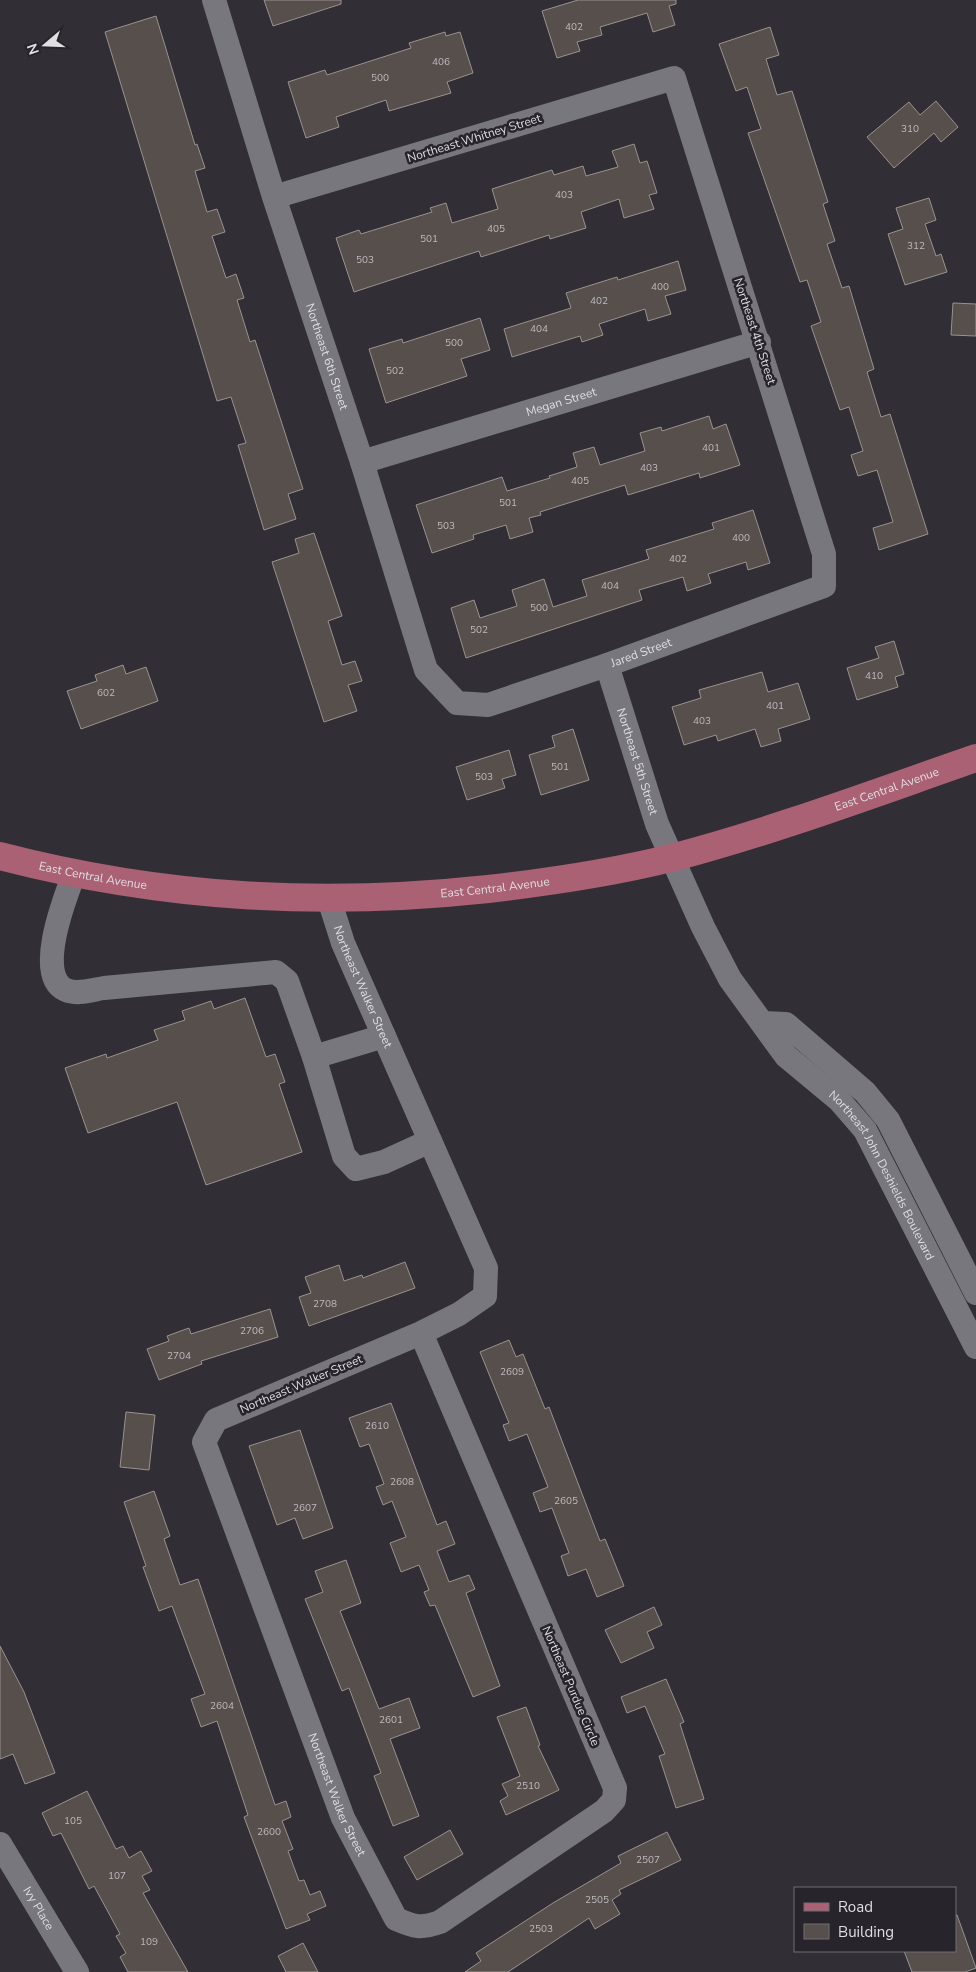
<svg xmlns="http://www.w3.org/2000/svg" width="976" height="1972" font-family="'Nunito Sans',sans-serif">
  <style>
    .building { fill: #574f4c; stroke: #9a928e }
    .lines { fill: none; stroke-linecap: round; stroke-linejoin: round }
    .minor { stroke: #79777e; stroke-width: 24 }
    .major { stroke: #aa6173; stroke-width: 28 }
    .labels { text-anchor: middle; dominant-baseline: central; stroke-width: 5; stroke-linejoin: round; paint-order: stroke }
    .number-label { font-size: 10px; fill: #bdbabc }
    .street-label { font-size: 12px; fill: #dfdee2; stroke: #27252b }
  </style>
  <rect width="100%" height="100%" fill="#312f35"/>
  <path class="building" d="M 264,0 L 341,0 L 341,4 L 273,26 Z
    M 578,0 L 676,0 L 676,4 L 669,6 L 675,25 L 653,32 L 647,13 L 600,27 L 602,35 L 577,42 L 580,51 L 557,58 L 542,11 Z
    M 156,16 L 195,145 L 197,144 L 205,168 L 195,171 L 207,212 L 217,209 L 225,232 L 212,236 L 226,278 L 236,274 L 244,298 L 237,300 L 250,342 L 255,340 L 303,489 L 288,494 L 296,519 L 264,530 L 238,445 L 246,443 L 231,397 L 217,401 L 105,32 Z
    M 770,27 L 779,55 L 766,59 L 777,95 L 792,91 L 828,202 L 823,204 L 835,241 L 827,244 L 842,288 L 849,286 L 874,369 L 867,372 L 881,417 L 890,414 L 928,534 L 879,550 L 873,528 L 893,522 L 877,470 L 858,476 L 851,455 L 863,451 L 849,407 L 840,410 L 811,326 L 821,322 L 807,280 L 800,282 L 748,133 L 761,129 L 747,87 L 736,91 L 719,44 Z
    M 445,32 L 446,36 L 460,32 L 473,73 L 447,82 L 451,93 L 389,111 L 386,100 L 336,117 L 339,127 L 306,138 L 288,82 L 325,70 L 327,75 L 411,48 L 409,43 Z
    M 936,101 L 958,127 L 941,142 L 934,133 L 894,168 L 867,137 L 909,102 L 920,115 Z
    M 634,144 L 640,163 L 647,161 L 657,193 L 649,195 L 654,209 L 624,218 L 619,199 L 581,212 L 586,228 L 550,239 L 549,235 L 481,257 L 479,251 L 354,292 L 336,238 L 359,230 L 361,234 L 432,212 L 430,208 L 446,203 L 452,223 L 498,209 L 492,189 L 552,170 L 554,175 L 583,166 L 586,176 L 618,167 L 612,151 Z
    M 929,198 L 936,220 L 925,224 L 936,256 L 941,254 L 947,272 L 905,285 L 888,234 L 903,229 L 896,208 Z
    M 678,261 L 686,290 L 665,296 L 671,314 L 648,321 L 645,309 L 599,324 L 603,335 L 582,342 L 580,336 L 512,357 L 504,329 L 571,308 L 566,293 L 617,277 L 618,280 Z
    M 953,303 L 976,304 L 976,336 L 951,335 Z
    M 480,318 L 490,350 L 461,359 L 467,376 L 386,403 L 369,349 L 402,339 L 403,343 Z
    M 709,416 L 713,429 L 726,424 L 740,465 L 700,478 L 699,473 L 628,495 L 625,485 L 540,512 L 541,515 L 529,518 L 533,532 L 510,539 L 506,525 L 473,535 L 474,539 L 432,553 L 416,505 L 502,477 L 507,491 L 550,478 L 549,476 L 577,467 L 573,453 L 594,447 L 600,465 L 645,451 L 640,433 L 661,427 L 662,431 Z
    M 753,510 L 770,563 L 748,570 L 746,562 L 708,574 L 711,583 L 687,591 L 683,577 L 639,590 L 642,600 L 466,658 L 451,608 L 474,600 L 480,618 L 517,606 L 512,590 L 544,579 L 553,607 L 587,596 L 582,580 L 649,559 L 646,550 L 714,529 L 712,523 Z
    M 314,533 L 342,616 L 328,621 L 342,665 L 355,661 L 362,681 L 348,685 L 357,711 L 324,722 L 272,562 L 299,553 L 295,539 Z
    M 894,641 L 904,674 L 895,677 L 898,687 L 857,700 L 847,668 L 879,658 L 875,647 Z
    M 123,665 L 126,674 L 146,667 L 158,701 L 81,729 L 67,691 L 97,681 L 95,675 Z
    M 762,672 L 768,692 L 798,683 L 810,719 L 778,729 L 781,741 L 761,747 L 755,729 L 718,741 L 716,735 L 684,745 L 672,707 L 701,698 L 699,690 Z
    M 573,729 L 589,780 L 541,795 L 529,755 L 555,747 L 552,736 Z
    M 509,750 L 516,775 L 502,779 L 505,788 L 467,800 L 456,767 Z
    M 245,998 L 266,1057 L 275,1054 L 285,1082 L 279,1084 L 302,1152 L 206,1185 L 177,1102 L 88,1133 L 65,1068 L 106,1054 L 107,1058 L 158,1040 L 154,1030 L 185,1020 L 182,1011 L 211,1001 L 214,1009 Z
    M 405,1262 L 415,1288 L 309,1326 L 299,1297 L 311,1293 L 305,1277 L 339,1265 L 344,1281 L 362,1275 L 363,1278 Z
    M 270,1309 L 278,1337 L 201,1361 L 202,1364 L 159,1380 L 147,1349 L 169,1341 L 167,1336 L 189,1328 L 191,1334 Z
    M 509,1340 L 516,1357 L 523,1354 L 545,1409 L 549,1407 L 600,1541 L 605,1539 L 624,1586 L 597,1597 L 586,1569 L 568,1576 L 561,1556 L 569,1553 L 552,1508 L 540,1512 L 533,1493 L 548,1487 L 527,1434 L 509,1441 L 503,1425 L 509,1423 L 480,1352 Z
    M 391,1403 L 437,1525 L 446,1521 L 455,1544 L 437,1551 L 449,1582 L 469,1575 L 475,1589 L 466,1593 L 500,1686 L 473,1697 L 435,1605 L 430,1606 L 424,1592 L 429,1590 L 419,1565 L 401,1572 L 390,1543 L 406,1537 L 392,1501 L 383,1505 L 376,1487 L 384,1484 L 369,1444 L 360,1447 L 349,1418 Z
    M 126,1412 L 155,1415 L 149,1470 L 120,1467 Z
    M 300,1430 L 333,1528 L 303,1539 L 295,1518 L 277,1525 L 249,1446 Z
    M 154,1491 L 170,1536 L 164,1539 L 180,1585 L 198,1579 L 275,1805 L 286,1801 L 291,1817 L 282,1821 L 293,1849 L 288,1851 L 299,1881 L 304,1880 L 310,1895 L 320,1891 L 326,1906 L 307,1914 L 310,1920 L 286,1929 L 244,1817 L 248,1815 L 217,1721 L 201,1727 L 191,1699 L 205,1694 L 172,1606 L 159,1611 L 143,1567 L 146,1566 L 124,1502 Z
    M 346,1560 L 361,1603 L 340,1611 L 379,1709 L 409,1698 L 420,1728 L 390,1739 L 419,1816 L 393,1826 L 374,1776 L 381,1773 L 349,1688 L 342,1691 L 305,1599 L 323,1592 L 315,1571 Z
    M 654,1607 L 662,1625 L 647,1632 L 654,1648 L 621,1663 L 605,1630 Z
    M 0,1646 L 24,1692 L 55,1773 L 25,1784 L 13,1754 L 0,1759 Z
    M 666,1679 L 684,1722 L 680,1724 L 704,1799 L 676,1808 L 659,1756 L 665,1754 L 645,1706 L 627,1713 L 621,1697 Z
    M 526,1707 L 540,1745 L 538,1746 L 559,1790 L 506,1815 L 500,1801 L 508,1796 L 502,1784 L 520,1776 L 497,1717 Z
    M 87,1791 L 116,1849 L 123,1846 L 129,1858 L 141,1851 L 152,1871 L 142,1876 L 150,1890 L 143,1893 L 188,1972 L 128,1972 L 120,1957 L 126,1953 L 116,1936 L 120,1934 L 94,1886 L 89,1889 L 61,1833 L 53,1836 L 42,1813 Z
    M 450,1830 L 463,1854 L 417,1880 L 404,1857 Z
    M 667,1832 L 681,1860 L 619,1890 L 621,1894 L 612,1900 L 620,1914 L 595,1929 L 589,1918 L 508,1972 L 465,1972 L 481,1961 L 476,1953 L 553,1903 L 621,1863 L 618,1856 Z
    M 955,1915 L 957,1915 L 976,1968 L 965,1972 L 912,1972 L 904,1951 L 955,1951 Z
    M 303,1943 L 318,1972 L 286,1972 L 278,1956 Z"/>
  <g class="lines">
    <g class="minor">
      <path id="s1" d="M 214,0 L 274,197 L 362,462 L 426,670 L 457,703 L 488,705 L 607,665 L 824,586 L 824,554 L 674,78 L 274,197"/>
      <path id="s2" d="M 362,462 L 759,342"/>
      <path id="s3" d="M 607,665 L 657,824 L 703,927 L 730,979 L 786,1056 L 839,1100 L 865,1130 L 976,1347"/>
      <path d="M 74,874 C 65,898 34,976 66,990 C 78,995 91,990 104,988 L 276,972 L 287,981 L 314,1057 L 384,1036"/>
      <path id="s4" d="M 329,899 L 343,943 L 486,1268 L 485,1296 L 459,1314 L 421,1333 L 216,1420 L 204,1442 L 343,1818 L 396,1919 C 415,1927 420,1929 440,1922 L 604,1811 L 614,1800 L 615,1788 L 421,1333"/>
      <path d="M 763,1023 L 786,1024 L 865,1092 L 888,1120 L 976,1293"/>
      <path d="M 314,1057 L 344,1156 L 356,1169 L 384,1162 L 430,1141"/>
      <path id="s5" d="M 0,1844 L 77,1972"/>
    </g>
    <path class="major" id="s6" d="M 0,856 C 162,898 321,907 488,889 C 549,882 611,873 671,858 C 774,831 875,793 976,758"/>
  </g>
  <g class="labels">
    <g class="number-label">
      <text x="574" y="27">402</text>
      <text x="441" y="62">406</text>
      <text x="380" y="78">500</text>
      <text x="910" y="129">310</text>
      <text x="564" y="195">403</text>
      <text x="496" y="229">405</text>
      <text x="429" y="239">501</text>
      <text x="916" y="246">312</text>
      <text x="365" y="260">503</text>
      <text x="660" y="287">400</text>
      <text x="599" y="301">402</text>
      <text x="539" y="329">404</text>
      <text x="454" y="343">500</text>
      <text x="395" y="371">502</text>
      <text x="711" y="448">401</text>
      <text x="649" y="468">403</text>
      <text x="580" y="481">405</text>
      <text x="508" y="503">501</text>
      <text x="446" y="526">503</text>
      <text x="741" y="538">400</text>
      <text x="678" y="559">402</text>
      <text x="610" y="586">404</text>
      <text x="539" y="608">500</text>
      <text x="479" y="630">502</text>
      <text x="874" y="676">410</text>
      <text x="106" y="693">602</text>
      <text x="775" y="706">401</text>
      <text x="702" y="721">403</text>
      <text x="560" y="767">501</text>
      <text x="484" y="777">503</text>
      <text x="325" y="1304">2708</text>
      <text x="252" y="1331">2706</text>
      <text x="179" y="1356">2704</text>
      <text x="512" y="1372">2609</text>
      <text x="377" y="1426">2610</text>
      <text x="402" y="1482">2608</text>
      <text x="566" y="1501">2605</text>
      <text x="305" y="1508">2607</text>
      <text x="222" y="1706">2604</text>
      <text x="391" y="1720">2601</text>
      <text x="528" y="1786">2510</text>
      <text x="73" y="1821">105</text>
      <text x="269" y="1832">2600</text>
      <text x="648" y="1860">2507</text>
      <text x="117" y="1876">107</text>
      <text x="597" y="1900">2505</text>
      <text x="541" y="1929">2503</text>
      <text x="149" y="1942">109</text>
    </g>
    <g class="street-label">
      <text transform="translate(474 138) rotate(-17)">Northeast Whitney Street</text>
      <text transform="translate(755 331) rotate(72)">Northeast 4th Street</text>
      <text stroke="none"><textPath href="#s1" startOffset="374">Northeast 6th Street</textPath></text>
      <text stroke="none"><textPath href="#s2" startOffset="208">Megan Street</textPath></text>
      <text stroke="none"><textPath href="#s1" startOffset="941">Jared Street</textPath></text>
      <text stroke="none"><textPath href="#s3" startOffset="101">Northeast 5th Street</textPath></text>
      <text stroke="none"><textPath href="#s6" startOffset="904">East Central Avenue</textPath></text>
      <text stroke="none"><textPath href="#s6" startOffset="95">East Central Avenue</textPath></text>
      <text stroke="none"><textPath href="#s6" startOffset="499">East Central Avenue</textPath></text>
      <text stroke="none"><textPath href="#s4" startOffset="94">Northeast Walker Street</textPath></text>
      <text stroke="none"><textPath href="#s3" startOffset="589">Northeast John Deshields Boulevard</textPath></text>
      <text transform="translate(301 1384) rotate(-23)">Northeast Walker Street</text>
      <text transform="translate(571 1686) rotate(67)">Northeast Purdue Circle</text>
      <text stroke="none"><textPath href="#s4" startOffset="1128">Northeast Walker Street</textPath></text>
      <text stroke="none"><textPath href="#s5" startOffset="75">Ivy Place</textPath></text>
    </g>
  </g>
  <rect x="794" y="1887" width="162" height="65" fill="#27252b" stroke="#716f74"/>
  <rect x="804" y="1903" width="25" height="8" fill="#aa6173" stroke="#716f74"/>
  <text x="838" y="1912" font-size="15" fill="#dfdee2">Road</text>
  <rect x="804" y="1924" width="25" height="15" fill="#574f4c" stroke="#716f74"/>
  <text x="838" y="1937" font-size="15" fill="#dfdee2">Building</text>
  <g transform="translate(45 45) rotate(251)" stroke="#27252b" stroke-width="4" paint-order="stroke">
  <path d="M0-4L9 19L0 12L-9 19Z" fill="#dfdee2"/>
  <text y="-8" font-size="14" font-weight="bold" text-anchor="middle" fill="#dfdee2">N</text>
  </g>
</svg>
